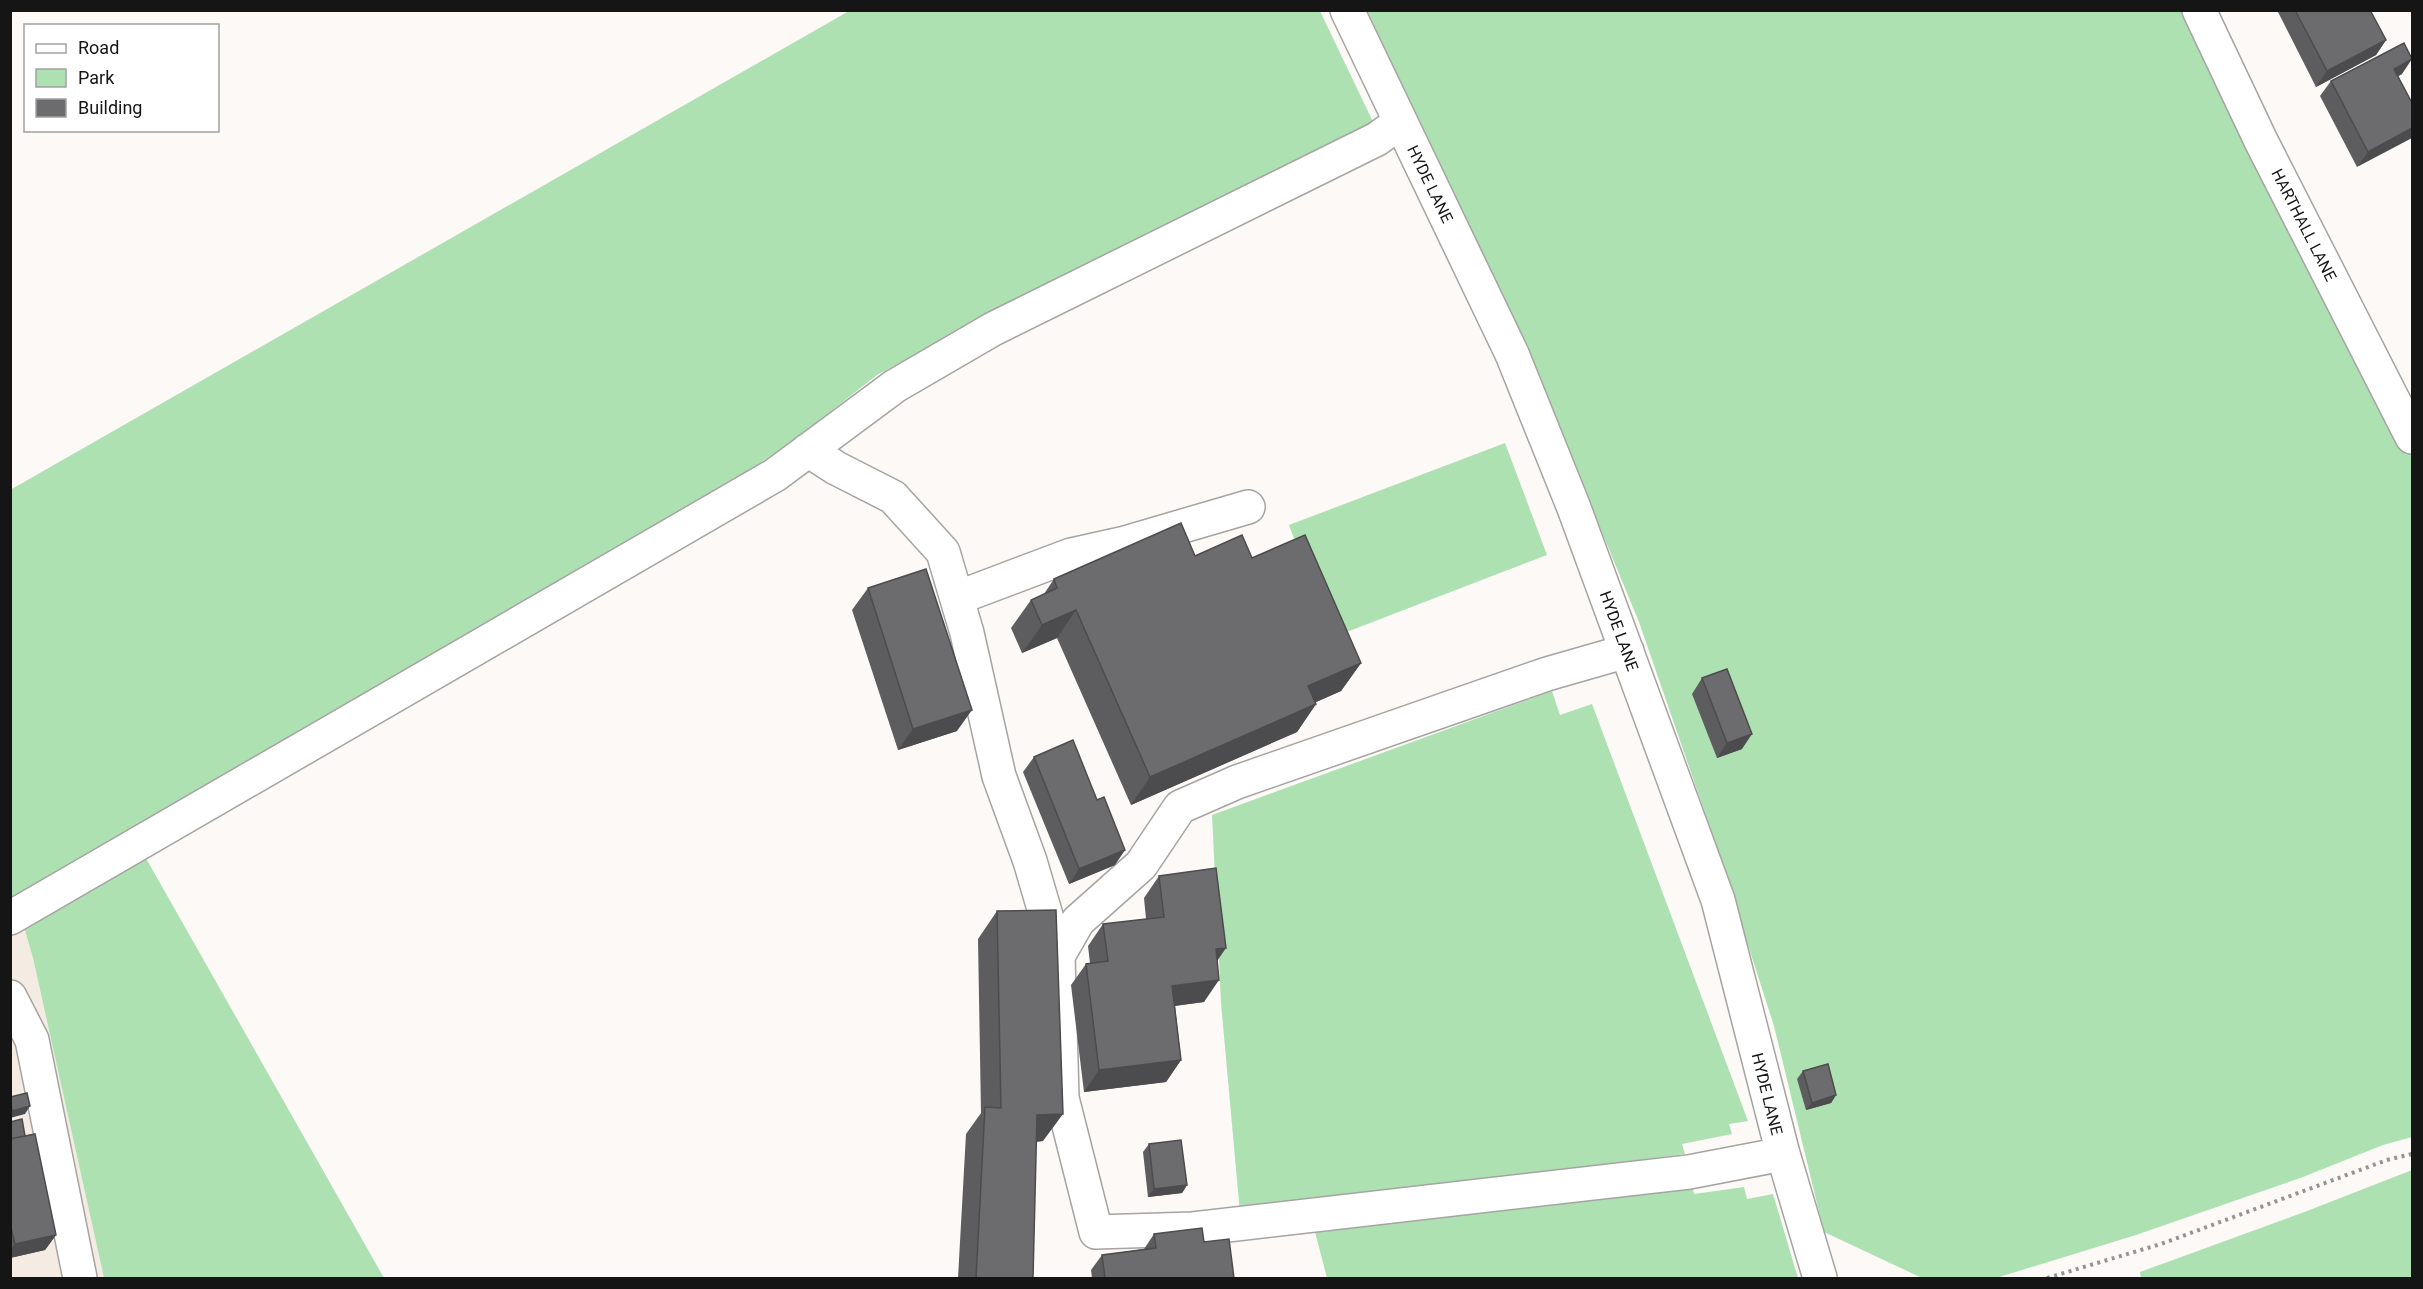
<svg xmlns="http://www.w3.org/2000/svg" width="2423" height="1289" font-family="Roboto,sans-serif">
  <style>
    .built { fill: #f4ebe3 }
    .green { fill: #ade1b2 }
    .lines { fill: none; stroke-linecap: round; stroke-linejoin: round }
    .minor-casing { stroke: #a6a4a2; stroke-width: 36 }
    .path { stroke: #969493; stroke-width: 4; stroke-dasharray: 3 4.5; stroke-linecap: butt }
    .minor { stroke: #fff; stroke-width: 33 }
    .wall { fill: #5d5d5f }
    .shaded-wall { fill: #4c4c4e }
    .building { fill: #6c6c6f; stroke: #4c4c4e; stroke-width: 1.5 }
    .labels { text-anchor: middle; dominant-baseline: central; stroke-width: 4.5; stroke-linejoin: round; paint-order: stroke }
    .street-label { font-size: 16px; fill: #161515; stroke: #fff }
  </style>
  <rect width="100%" height="100%" fill="#fcf9f7"/>
  <path class="built" d="M 22,920 L 33,958 L 104,1278 L 11,1278 L 10,926 Z"/>
  <path class="green" d="M 849,11 L 1320,11 L 1375,126 L 1064,276 L 877,375 L 798,437 L 699,505 L 11,900 L 10,490 Z
    M 1367,11 L 2182,11 L 2240,133 L 2313,263 L 2412,458 L 2412,1137 L 2383,1145 L 2303,1177 L 2136,1235 L 1996,1278 L 1922,1278 L 1824,1232 L 1774,1026 L 1713,836 L 1639,622 L 1523,341 Z
    M 1505,443 L 1547,555 L 1331,638 L 1289,525 Z
    M 1552,691 L 1560,715 L 1592,704 L 1748,1121 L 1729,1124 L 1732,1134 L 1682,1144 L 1685,1154 L 1240,1213 L 1221,1003 L 1212,815 Z
    M 143,853 L 384,1278 L 104,1278 L 33,958 L 22,920 Z
    M 2412,1170 L 2412,1278 L 2141,1278 L 2140,1272 L 2307,1211 Z
    M 1692,1184 L 1694,1194 L 1744,1187 L 1747,1199 L 1773,1194 L 1798,1278 L 1327,1278 L 1315,1232 Z"/>
  <g class="lines">
    <g class="minor-casing">
      <path id="minor" d="M 1347,10 L 1512,354 L 1574,508 L 1718,900 L 1783,1154 L 1820,1278
        M 2199,10 L 2261,141 L 2412,437
        M 808,450 L 836,468 L 893,497 L 943,552 L 967,633 L 999,776 L 1030,861 L 1057,953
        M 957,598 L 1071,555 L 1125,543 L 1248,507
        M 1627,651 L 1547,674 L 1237,782 L 1180,807 L 1141,865 L 1078,921 L 1058,956 L 1062,1098 L 1096,1232 L 1193,1229 L 1689,1172 L 1783,1154
        M 10,918 L 775,475 L 895,386 L 993,329 L 1377,139 L 1400,122
        M 10,997 L 32,1040 L 80,1278"/>
    </g>
    <path class="path" d="M 2047,1278 L 2161,1244 L 2387,1160 L 2412,1154"/>
    <use href="#minor" class="minor"/>
  </g>
  <path class="wall" d="M 2277,10 L 2370,10 L 2386,40 L 2376,55 L 2316,87 Z
    M 2402,74 L 2398,76 L 2412,103 L 2357,167 L 2320,96 L 2331,81 Z
    M 1195,556 L 1252,558 L 1361,663 L 1341,691 L 1316,702 L 1316,704 L 1297,732 L 1131,805 L 1057,638 L 1022,653 L 1011,628 L 1031,600 L 1044,594 L 1054,579 Z
    M 868,588 L 957,731 L 898,750 L 852,610 Z
    M 1702,678 L 1742,749 L 1717,758 L 1692,694 Z
    M 1034,757 L 1097,800 L 1115,865 L 1069,884 L 1023,772 Z
    M 1159,876 L 1217,961 L 1204,1002 L 1175,1006 L 1181,1060 L 1166,1082 L 1084,1092 L 1071,985 L 1086,964 L 1090,963 L 1088,946 L 1103,924 L 1146,919 L 1144,898 Z
    M 997,911 L 1043,1141 L 1036,1142 L 1033,1278 L 958,1278 L 966,1134 L 981,1113 L 978,939 Z
    M 1803,1071 L 1836,1095 L 1831,1103 L 1806,1110 L 1797,1079 Z
    M 10,1122 L 25,1136 L 56,1235 L 45,1250 L 10,1258 Z
    M 1149,1144 L 1187,1185 L 1182,1193 L 1148,1197 L 1143,1152 Z
    M 1154,1234 L 1204,1242 L 1234,1278 L 1092,1278 L 1091,1270 L 1102,1255 L 1144,1249 Z"/>
  <path class="shaded-wall" d="M 2386,40 L 2376,55 L 2316,87 L 2327,71 Z
    M 2412,59 L 2402,74 L 2384,84 L 2394,69 Z
    M 2412,128 L 2412,138 L 2357,167 L 2368,152 Z
    M 1076,610 L 1057,638 L 1022,653 L 1042,625 Z
    M 1361,663 L 1341,691 L 1289,714 L 1308,686 Z
    M 1316,704 L 1297,732 L 1131,805 L 1150,777 Z
    M 972,710 L 957,731 L 898,750 L 913,729 Z
    M 1752,734 L 1742,749 L 1717,758 L 1727,743 Z
    M 1125,850 L 1115,865 L 1069,884 L 1079,869 Z
    M 1226,948 L 1211,970 L 1216,949 Z
    M 1219,980 L 1204,1002 L 1157,1008 L 1172,986 Z
    M 1181,1060 L 1166,1082 L 1084,1092 L 1099,1070 Z
    M 1836,1095 L 1831,1103 L 1806,1110 L 1812,1103 Z
    M 30,1106 L 25,1114 L 10,1118 L 10,1113 L 12,1111 Z
    M 1063,1114 L 1043,1141 L 1017,1143 L 1037,1115 Z
    M 1187,1185 L 1182,1193 L 1148,1197 L 1154,1189 Z
    M 56,1235 L 45,1250 L 10,1258 L 10,1250 L 15,1244 Z"/>
  <path class="building" d="M 2295,10 L 2370,10 L 2386,40 L 2327,71 Z
    M 2404,43 L 2412,59 L 2394,69 L 2412,103 L 2412,128 L 2368,152 L 2331,81 Z
    M 1181,523 L 1195,556 L 1242,535 L 1252,558 L 1305,535 L 1361,663 L 1308,686 L 1316,704 L 1150,777 L 1076,610 L 1042,625 L 1031,600 L 1057,588 L 1054,579 Z
    M 926,569 L 972,710 L 913,729 L 868,588 Z
    M 1727,669 L 1752,734 L 1727,743 L 1702,678 Z
    M 1073,740 L 1097,800 L 1104,797 L 1125,850 L 1079,869 L 1034,757 Z
    M 1216,868 L 1226,948 L 1216,949 L 1219,980 L 1172,986 L 1181,1060 L 1099,1070 L 1086,964 L 1108,961 L 1103,924 L 1164,917 L 1159,876 Z
    M 1056,910 L 1063,1114 L 1037,1115 L 1033,1278 L 976,1278 L 985,1107 L 1001,1108 L 997,911 Z
    M 1828,1064 L 1836,1095 L 1812,1103 L 1803,1071 Z
    M 27,1093 L 30,1106 L 12,1111 L 10,1097 Z
    M 22,1119 L 25,1136 L 10,1139 L 10,1122 Z
    M 35,1134 L 56,1235 L 15,1244 L 10,1224 L 10,1139 Z
    M 1181,1140 L 1187,1185 L 1154,1189 L 1149,1144 Z
    M 1202,1228 L 1204,1242 L 1229,1239 L 1234,1278 L 1105,1278 L 1102,1255 L 1156,1248 L 1154,1234 Z"/>
  <g class="labels">
    <g class="street-label">
      <text transform="translate(1430 184) rotate(64)">HYDE LANE</text>
      <text transform="translate(2304 225) rotate(63)">HARTHALL LANE</text>
      <text transform="translate(1619 631) rotate(70)">HYDE LANE</text>
      <text transform="translate(1767 1094) rotate(76)">HYDE LANE</text>
    </g>
  </g>
  <rect width="2423" height="1289" fill="none" stroke="#161515" stroke-width="24"/>
  <rect x="24" y="24" width="195" height="108" fill="#ffffff" stroke="#a2a1a1" stroke-width="1.5"/>
  <rect x="36" y="44" width="30" height="9" fill="#ffffff" stroke="#a2a1a1" stroke-width="1.5"/>
  <text x="78" y="54" font-size="18" fill="#161515">Road</text>
  <rect x="36" y="69" width="30" height="18" fill="#ade1b2" stroke="#a2a1a1" stroke-width="1.5"/>
  <text x="78" y="84" font-size="18" fill="#161515">Park</text>
  <rect x="36" y="99" width="30" height="18" fill="#6c6c6f" stroke="#a2a1a1" stroke-width="1.5"/>
  <text x="78" y="114" font-size="18" fill="#161515">Building</text>
</svg>
